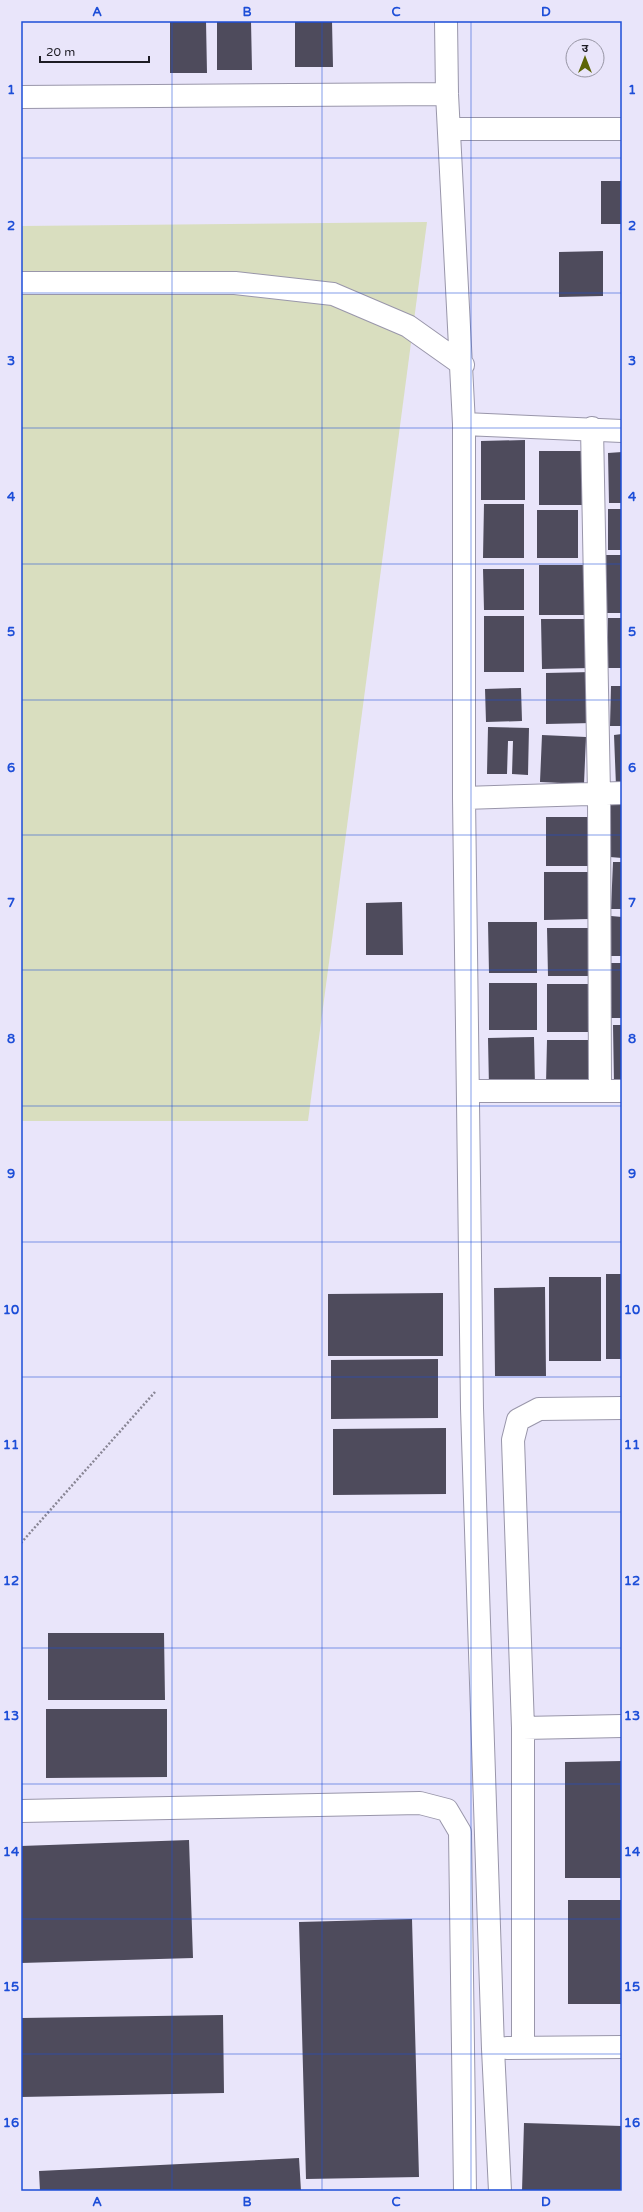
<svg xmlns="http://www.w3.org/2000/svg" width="643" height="2212" font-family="'Varela Round','Noto Sans Devanagari',sans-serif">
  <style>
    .green { fill: #d9debf }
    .building { fill: #4e4b5c }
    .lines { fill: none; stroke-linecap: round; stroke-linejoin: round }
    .minor-casing { stroke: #9996aa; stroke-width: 24 }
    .path { stroke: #898695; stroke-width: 2.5; stroke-dasharray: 2 2; stroke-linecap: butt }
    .minor { stroke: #fff; stroke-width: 22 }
    .grid { fill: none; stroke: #1d4ed8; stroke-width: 1; stroke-opacity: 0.55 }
    .neatline { fill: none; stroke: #1d4ed8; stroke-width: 1.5 }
    .grid-label { font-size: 13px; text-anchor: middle; font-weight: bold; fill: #1d4ed8 }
  </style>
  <rect width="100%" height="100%" fill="#e9e5fa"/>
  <path class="green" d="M 427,222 L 308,1121 L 21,1121 L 21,226 Z"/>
  <path class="building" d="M 170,21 L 206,21 L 207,73 L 170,73 Z
    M 217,21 L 251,21 L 252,70 L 217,70 Z
    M 295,21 L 332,21 L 333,67 L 295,67 Z
    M 601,181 L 622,181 L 622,224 L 601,224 Z
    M 603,251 L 603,296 L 559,297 L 559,252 Z
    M 525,440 L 525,500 L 481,500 L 481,441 Z
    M 539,451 L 583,451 L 583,505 L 539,505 Z
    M 622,452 L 622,503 L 609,503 L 608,453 Z
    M 484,504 L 524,504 L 524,558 L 483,558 Z
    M 608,509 L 622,509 L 622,550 L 608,550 Z
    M 537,510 L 578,510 L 578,558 L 537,558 Z
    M 605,555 L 622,555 L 622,613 L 605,613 Z
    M 539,565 L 588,565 L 588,615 L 539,615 Z
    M 483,569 L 524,569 L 524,610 L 484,610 Z
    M 484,616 L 524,616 L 524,672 L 484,672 Z
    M 608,618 L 622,618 L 622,668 L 608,668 Z
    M 541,619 L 591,619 L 591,668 L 542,669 Z
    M 592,672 L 593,723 L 546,724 L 546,673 Z
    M 611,686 L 622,686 L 622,726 L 610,726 Z
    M 521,688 L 522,721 L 486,722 L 485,689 Z
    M 488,727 L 529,728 L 528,775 L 512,774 L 513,741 L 508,741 L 507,774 L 487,774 Z
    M 622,734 L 622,786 L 616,786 L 614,735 Z
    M 542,735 L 586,737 L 584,784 L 540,782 Z
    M 611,804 L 622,804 L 622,858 L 610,857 Z
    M 546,817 L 588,817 L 588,866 L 546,866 Z
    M 613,862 L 622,862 L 622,909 L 611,909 Z
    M 544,872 L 590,872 L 590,919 L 544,920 Z
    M 402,902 L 403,955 L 366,955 L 366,903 Z
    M 611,916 L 622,917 L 622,956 L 610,956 Z
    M 488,922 L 537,922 L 537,973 L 489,973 Z
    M 547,928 L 592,928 L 592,976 L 548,976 Z
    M 609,963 L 622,963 L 622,1018 L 609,1018 Z
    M 489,983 L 537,983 L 537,1030 L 489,1030 Z
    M 547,984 L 594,984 L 595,1032 L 547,1032 Z
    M 613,1025 L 622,1025 L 622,1083 L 614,1084 Z
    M 534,1037 L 535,1087 L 489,1087 L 488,1038 Z
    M 547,1040 L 591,1040 L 591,1084 L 546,1084 Z
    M 606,1274 L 622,1274 L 622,1359 L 606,1359 Z
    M 549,1277 L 601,1277 L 601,1361 L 549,1361 Z
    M 545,1287 L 546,1376 L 495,1376 L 494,1288 Z
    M 443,1293 L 443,1356 L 328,1356 L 328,1294 Z
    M 438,1359 L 438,1418 L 331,1419 L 331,1360 Z
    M 446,1428 L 446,1494 L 333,1495 L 333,1429 Z
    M 48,1633 L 164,1633 L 165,1700 L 48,1700 Z
    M 46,1709 L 167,1709 L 167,1777 L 46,1778 Z
    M 622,1761 L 622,1878 L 565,1878 L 565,1762 Z
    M 189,1840 L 193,1958 L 21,1963 L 21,1846 Z
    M 568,1900 L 622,1900 L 622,2004 L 568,2004 Z
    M 412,1919 L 419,2177 L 306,2179 L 299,1922 Z
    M 223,2015 L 224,2093 L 21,2097 L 21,2018 Z
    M 524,2123 L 622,2126 L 622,2191 L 522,2191 Z
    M 299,2158 L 301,2191 L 40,2191 L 39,2171 Z"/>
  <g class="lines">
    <g class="minor-casing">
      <path id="minor" d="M 446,21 L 447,94 L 464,424 L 464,798 L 472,1408 L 493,2049 L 500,2191
        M 21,97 L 447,94
        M 449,129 L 622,129
        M 21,283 L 235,283 L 333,294 L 408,326 L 463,365
        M 464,424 L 622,431
        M 592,428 L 599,794 L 600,1090
        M 464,798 L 622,793
        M 469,1091 L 622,1091
        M 523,1728 L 622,1726
        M 21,1811 L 420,1803 L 447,1810 L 460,1832 L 465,2191
        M 523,2047 L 523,1728 L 513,1440 L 518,1420 L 539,1409 L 622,1408
        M 507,2048 L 622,2047"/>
    </g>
    <path class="path" d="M 21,1543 L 155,1392"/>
    <use href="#minor" class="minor"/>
  </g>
  <path class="grid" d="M 172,21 L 172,2191M 322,21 L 322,2191M 471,21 L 471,2191M 21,158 L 622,158M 21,293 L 622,293M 21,428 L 622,428M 21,564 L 622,564M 21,700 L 622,700M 21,835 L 622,835M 21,970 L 622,970M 21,1106 L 622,1106M 21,1242 L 622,1242M 21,1377 L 622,1377M 21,1512 L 622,1512M 21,1648 L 622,1648M 21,1784 L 622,1784M 21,1919 L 622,1919M 21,2054 L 622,2054"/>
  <rect width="643" height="2212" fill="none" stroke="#e9e5fa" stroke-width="44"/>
  <g transform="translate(585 58)"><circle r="19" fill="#e9e5fa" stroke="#9795a4"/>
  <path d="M0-3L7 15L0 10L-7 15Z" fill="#5c6505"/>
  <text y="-6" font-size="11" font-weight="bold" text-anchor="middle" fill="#1d1c24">उ</text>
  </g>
  <path d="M40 56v6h109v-6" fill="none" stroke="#1d1c24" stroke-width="2"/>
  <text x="46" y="56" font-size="12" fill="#1d1c24" stroke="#e9e5fa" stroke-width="3" paint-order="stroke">20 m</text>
  <rect x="22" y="22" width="599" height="2168" class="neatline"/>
  <g class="grid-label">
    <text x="97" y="16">A</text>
    <text x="247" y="16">B</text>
    <text x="396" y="16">C</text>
    <text x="546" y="16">D</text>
    <text x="11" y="94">1</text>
    <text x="632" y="94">1</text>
    <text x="11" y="230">2</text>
    <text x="632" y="230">2</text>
    <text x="11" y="365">3</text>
    <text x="632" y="365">3</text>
    <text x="11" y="501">4</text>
    <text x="632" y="501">4</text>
    <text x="11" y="636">5</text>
    <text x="632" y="636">5</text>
    <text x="11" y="772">6</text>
    <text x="632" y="772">6</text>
    <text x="11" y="907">7</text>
    <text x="632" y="907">7</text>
    <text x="11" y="1043">8</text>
    <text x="632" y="1043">8</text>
    <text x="11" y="1178">9</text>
    <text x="632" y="1178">9</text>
    <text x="11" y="1314">10</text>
    <text x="632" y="1314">10</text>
    <text x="11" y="1449">11</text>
    <text x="632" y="1449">11</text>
    <text x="11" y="1585">12</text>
    <text x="632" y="1585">12</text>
    <text x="11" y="1720">13</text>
    <text x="632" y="1720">13</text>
    <text x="11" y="1856">14</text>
    <text x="632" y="1856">14</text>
    <text x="11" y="1991">15</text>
    <text x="632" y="1991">15</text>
    <text x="11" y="2127">16</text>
    <text x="632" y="2127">16</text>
    <text x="97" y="2206">A</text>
    <text x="247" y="2206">B</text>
    <text x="396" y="2206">C</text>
    <text x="546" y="2206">D</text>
  </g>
</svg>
